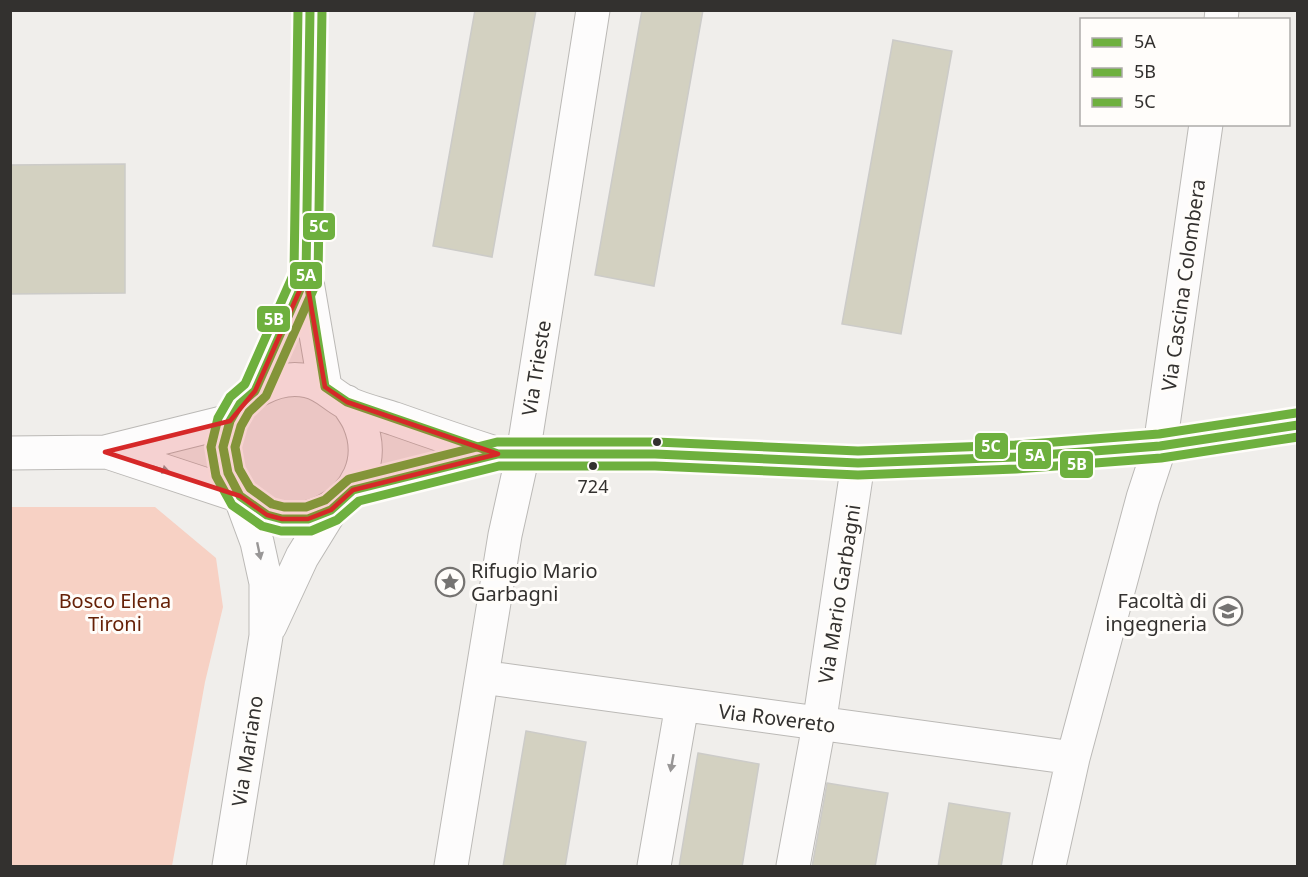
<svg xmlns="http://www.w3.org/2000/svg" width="1308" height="877" font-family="'Noto Sans',sans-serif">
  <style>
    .green { fill: #f7d1c4 }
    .building { fill: #d3d1c1; stroke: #cccbc8; stroke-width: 1.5 }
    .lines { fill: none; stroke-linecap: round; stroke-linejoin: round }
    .minor-casing { stroke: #bbb9b6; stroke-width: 35 }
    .minor { stroke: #fdfcfc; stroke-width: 33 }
    .bus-1-casing { stroke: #fffdfa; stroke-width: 14 }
    .bus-2-casing { stroke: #fffdfa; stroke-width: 14 }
    .bus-3-casing { stroke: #fffdfa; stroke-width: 14 }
    .bus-1 { stroke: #6eb03e; stroke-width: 9 }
    .bus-2 { stroke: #6eb03e; stroke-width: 9 }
    .bus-3 { stroke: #6eb03e; stroke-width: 9 }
    .oneway { fill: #989696 }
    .marked { fill: #d62828; fill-opacity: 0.2; stroke: #d62828; stroke-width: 4.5; stroke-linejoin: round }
    .bus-dot { fill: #33312f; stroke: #fffdfa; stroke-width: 2 }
    .labels { text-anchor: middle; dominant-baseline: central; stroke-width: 6; stroke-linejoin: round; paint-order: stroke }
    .bus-label { font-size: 18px; fill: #33312f; stroke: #fffdfa }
    .street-label { font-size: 20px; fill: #33312f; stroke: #fffdfa }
    .poi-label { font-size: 20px; fill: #33312f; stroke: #fffdfa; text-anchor: start }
    .park-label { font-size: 20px; fill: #662107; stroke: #fffdfa }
    .line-badge { stroke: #fffdfa; stroke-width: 2 }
    .badge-label { font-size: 16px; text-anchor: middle; font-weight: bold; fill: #fff }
  </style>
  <rect width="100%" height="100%" fill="#f0eeeb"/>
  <path class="green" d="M 11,507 L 155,507 L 216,558 L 223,607 L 205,682 L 172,866 L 11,866 Z"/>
  <path class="building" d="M 475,10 L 536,10 L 492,257 L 433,246 Z
    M 642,10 L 703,10 L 654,286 L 595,275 Z
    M 893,40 L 952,51 L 901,334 L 842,324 Z
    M 125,164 L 125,293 L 10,294 L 10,165 Z
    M 526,731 L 586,742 L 565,867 L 503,867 Z
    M 698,753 L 759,764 L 742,867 L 679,867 Z
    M 827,783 L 888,793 L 875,867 L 812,867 Z
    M 949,803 L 1010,813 L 1001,867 L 938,867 Z"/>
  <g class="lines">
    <g class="minor-casing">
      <path id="minor" d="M 310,10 L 306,276 L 325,387
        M 1221,20 L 1222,10
        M 255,391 L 306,276
        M 347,402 C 351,409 356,415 359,422 C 393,500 277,561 233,483 C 226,471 222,454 225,440 C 230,419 239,399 260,389 C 275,381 291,377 308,381 C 324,384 333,396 347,403 C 362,410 380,414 395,419 C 429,431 464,443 498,454
        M 107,452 L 240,496
        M 10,453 L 105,452 L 230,421
        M 353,490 L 498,454 L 655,454 L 858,463 L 1016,457 L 1160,446 L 1298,425
        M 270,626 L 302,557 L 331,510
        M 482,677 L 1073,758
        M 229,866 L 266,636 L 266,583 L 257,542 L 240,496
        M 451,866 L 505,535 L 523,454 L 593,10
        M 654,866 L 682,705
        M 793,866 L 819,725 L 858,463
        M 1049,866 L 1073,758 L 1143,498 L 1160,446 L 1206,124"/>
    </g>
    <use href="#minor" class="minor"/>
    <g class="bus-1-casing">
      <path id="bus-1" d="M 310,10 L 306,276 L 255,391 L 240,404 L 230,421 L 223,447 L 228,473 L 240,496 L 267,515 L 282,519 L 308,519 L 331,510 L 353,490 L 498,454 L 655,454 L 858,463 L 1016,457 L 1160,446 L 1298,425
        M 306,268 L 325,387 L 347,402 L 498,454 L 503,454"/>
    </g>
    <g class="bus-2-casing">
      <path id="bus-2" d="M 298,10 L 294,273 L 245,384 L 230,397 L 218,418 L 211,447 L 216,476 L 232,505 L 262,526 L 281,531 L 311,531 L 337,520 L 359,501 L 499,466 L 655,466 L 858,475 L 1016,469 L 1161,458 L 1298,437"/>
    </g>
    <g class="bus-3-casing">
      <path id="bus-3" d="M 322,10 L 318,279 L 266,396 L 249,412 L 241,426 L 235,447 L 239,469 L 250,488 L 272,504 L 284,507 L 306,507 L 325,500 L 349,479 L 497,442 L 656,442 L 858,451 L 1015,445 L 1159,434 L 1296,413"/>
    </g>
    <use href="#bus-1" class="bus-1"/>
    <use href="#bus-2" class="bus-2"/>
    <use href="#bus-3" class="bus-3"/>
  </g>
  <defs><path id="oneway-solid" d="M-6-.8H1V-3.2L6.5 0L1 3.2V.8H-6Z" transform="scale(1.5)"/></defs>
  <g class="oneway">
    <use href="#oneway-solid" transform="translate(161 469) rotate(17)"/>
    <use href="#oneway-solid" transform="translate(259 551) rotate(78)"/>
    <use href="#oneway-solid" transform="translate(672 763) rotate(100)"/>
  </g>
  <path class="marked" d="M 306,276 L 325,387 L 347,402 L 498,454 L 353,490 L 331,510 L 308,519 L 282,519 L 267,515 L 240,496 L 105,452 L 230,421 L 255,391 Z"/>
  <defs>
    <g id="sight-ring" transform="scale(1.5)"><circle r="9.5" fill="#fffdfa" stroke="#757371" stroke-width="1.5"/><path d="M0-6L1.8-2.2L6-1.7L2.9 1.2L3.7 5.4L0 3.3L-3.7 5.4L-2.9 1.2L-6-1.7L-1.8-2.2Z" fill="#757371"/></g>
    <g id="university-ring" transform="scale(1.5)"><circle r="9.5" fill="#fffdfa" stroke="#757371" stroke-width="1.5"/><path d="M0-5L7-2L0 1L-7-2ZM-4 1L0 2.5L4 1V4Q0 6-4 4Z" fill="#757371"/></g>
  </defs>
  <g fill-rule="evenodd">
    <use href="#sight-ring" x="450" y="582"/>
    <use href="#university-ring" x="1228" y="611"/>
  </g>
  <g class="bus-dot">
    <circle cx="657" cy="442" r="5"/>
    <circle cx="593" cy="466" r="5"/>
  </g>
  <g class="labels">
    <g class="bus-label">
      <text x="593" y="486">724</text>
    </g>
    <g class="street-label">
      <text transform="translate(1183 285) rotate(-82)">Via Cascina Colombera</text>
      <text transform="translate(536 368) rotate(-81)">Via Trieste</text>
      <text transform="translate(839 594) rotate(-81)">Via Mario Garbagni</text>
      <text transform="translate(777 718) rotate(7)">Via Rovereto</text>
      <text transform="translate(247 751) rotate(-81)">Via Mariano</text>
    </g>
    <g class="poi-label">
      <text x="471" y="570">Rifugio Mario<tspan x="471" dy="23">Garbagni</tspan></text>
      <text x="1207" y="600" text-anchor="end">Facoltà di<tspan x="1207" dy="23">ingegneria</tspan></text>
    </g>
    <g class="park-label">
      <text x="115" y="600">Bosco Elena<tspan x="115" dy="23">Tironi</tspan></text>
    </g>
  </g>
  <g class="line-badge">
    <rect x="302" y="212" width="34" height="29" rx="6" fill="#6eb03e"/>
    <rect x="289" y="261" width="34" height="29" rx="6" fill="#6eb03e"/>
    <rect x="256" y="305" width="35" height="28" rx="6" fill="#6eb03e"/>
    <rect x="974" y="432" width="35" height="28" rx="6" fill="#6eb03e"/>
    <rect x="1017" y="441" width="35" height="29" rx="6" fill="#6eb03e"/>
    <rect x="1059" y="450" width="35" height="29" rx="6" fill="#6eb03e"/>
  </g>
  <g class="badge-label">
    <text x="319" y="232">5C</text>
    <text x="306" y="281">5A</text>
    <text x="274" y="325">5B</text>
    <text x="991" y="452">5C</text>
    <text x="1035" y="461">5A</text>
    <text x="1077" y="470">5B</text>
  </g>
  <rect width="1308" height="877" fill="none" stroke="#33312f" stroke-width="24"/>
  <rect x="1080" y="18" width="210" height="108" fill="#fffdfa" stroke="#adaba9" stroke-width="1.5"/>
  <rect x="1092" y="38" width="30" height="9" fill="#6eb03e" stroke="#adaba9" stroke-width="1.5"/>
  <text x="1134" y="48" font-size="18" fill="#33312f">5A</text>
  <rect x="1092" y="68" width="30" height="9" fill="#6eb03e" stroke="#adaba9" stroke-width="1.5"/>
  <text x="1134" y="78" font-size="18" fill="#33312f">5B</text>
  <rect x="1092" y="98" width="30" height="9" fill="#6eb03e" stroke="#adaba9" stroke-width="1.5"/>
  <text x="1134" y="108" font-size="18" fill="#33312f">5C</text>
</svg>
